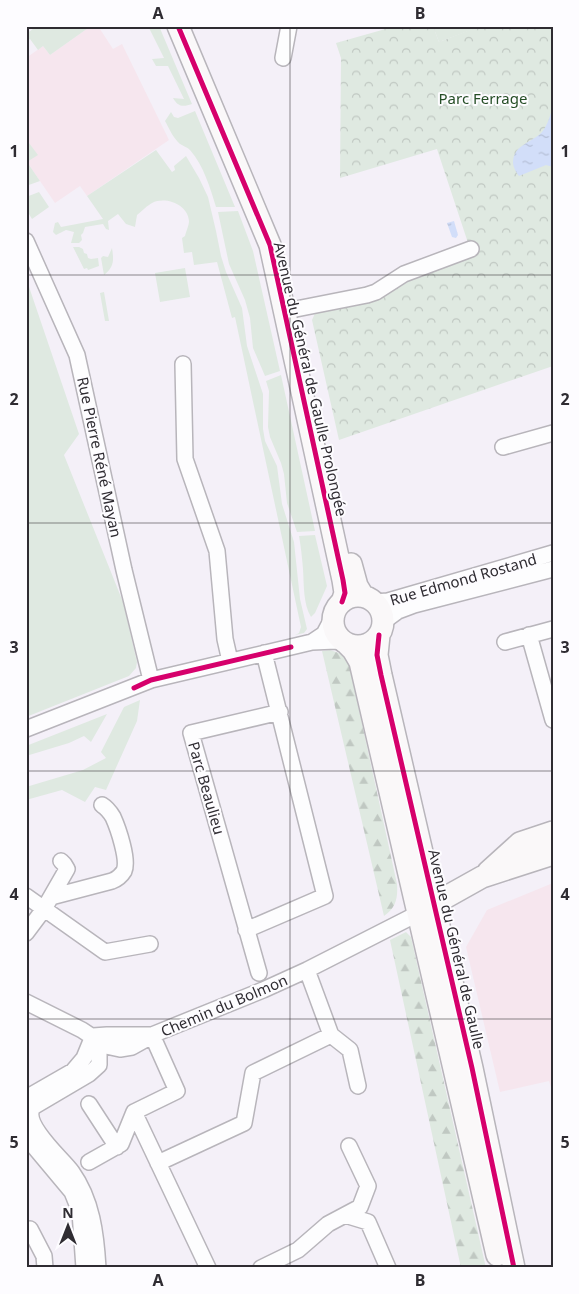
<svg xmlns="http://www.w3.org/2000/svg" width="579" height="1294" font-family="'Noto Sans',sans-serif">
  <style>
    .education { fill: #f6e6ee }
    .grass { fill: #dfe9e1 }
    .forest { fill: url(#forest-firs) }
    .park { fill: url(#park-crowns) }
    .water { fill: url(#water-ripples) }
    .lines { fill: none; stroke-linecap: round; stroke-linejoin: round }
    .street-casing { stroke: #b8b5bb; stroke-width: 18 }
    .secondary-casing { stroke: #b8b5bb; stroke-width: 24 }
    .street { stroke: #fdfdfe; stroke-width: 15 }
    .secondary { stroke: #faf8f9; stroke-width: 21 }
    .cycleway-casing { stroke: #fdfcff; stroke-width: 8 }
    .cycleway { stroke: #d6006c; stroke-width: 5 }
    .grid { fill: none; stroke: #2f2c32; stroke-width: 1; stroke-opacity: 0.55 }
    .labels { text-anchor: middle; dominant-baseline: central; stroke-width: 4; stroke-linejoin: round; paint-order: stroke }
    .park-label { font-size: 15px; fill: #254e26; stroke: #fdfcff }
    .street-label { font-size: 15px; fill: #2f2c32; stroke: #fdfcff }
    .neatline { fill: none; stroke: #2f2c32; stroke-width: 2 }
    .grid-label { font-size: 16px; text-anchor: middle; font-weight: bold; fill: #2f2c32 }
  </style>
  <defs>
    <pattern id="forest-firs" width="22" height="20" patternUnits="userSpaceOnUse" patternTransform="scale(1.25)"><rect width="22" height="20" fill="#dfe9e1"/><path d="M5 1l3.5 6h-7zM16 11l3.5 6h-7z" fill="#c0c8c2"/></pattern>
    <pattern id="park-crowns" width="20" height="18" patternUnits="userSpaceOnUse" patternTransform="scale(1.25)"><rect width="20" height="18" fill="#dfe9e1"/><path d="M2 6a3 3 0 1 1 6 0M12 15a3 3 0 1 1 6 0" fill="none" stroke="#c0c8c2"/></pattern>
    <pattern id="water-ripples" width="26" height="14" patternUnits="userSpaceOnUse" patternTransform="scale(1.25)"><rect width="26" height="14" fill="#d2def9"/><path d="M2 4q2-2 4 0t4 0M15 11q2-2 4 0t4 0" fill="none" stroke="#b5bfd6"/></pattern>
  </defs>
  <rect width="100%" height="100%" fill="#f4f0f8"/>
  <path class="education" d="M 91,26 L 98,26 L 113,49 L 122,44 L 169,140 L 87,196 L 80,186 L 55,203 L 27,162 L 37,155 L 26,139 L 26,58 L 43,46 L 50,55 Z
    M 553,883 L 553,1093 L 549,1081 L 500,1092 L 466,947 L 487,910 Z"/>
  <path class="grass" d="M 37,26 L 91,26 L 50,55 L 43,46 L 38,50 L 30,39 L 26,42 L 26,34 Z
    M 148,26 L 159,26 L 192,104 C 183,107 178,107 173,98 L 184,99 L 168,66 L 156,66 L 152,59 L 164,58 Z
    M 442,26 L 479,26 L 479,27 L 439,42 L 434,29 Z
    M 195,111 L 235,207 L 216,207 C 210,188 204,166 190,150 C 187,147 183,146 180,144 C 173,138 169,128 165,121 L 171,112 L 174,117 L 178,118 Z
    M 26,139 L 38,155 L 27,162 L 40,181 L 26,186 Z
    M 156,150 L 172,172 L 175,170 L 174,166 L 186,156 L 199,178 L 208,197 L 216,231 L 221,256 L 226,272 L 242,308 L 247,346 L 263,394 L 263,429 L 265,441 L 277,466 L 282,504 L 294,542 L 300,599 L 307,629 L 304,633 L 295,635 L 299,633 L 301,627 L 235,317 L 232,318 L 217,262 L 194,265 L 192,252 L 184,253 L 182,238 L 185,236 C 186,232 189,225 189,221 C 188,205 166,196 152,203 C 148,205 142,211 137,215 L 135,227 L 126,224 L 118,214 L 108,221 L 109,230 L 106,229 L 103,224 L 85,227 L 83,233 L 81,235 L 82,240 L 79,243 L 71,243 L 74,232 L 66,230 L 56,235 L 53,232 L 55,223 L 58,222 L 61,227 L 103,219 L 87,196 Z
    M 39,192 L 49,207 L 32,219 L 26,209 L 26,197 Z
    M 238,211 L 253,251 L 280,371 L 265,376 L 253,348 L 250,318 L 245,300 L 229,264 L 218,212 Z
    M 73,247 L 79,247 L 83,249 L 84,253 L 87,254 L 88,258 L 91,259 L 98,258 L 99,266 L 88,270 L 87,268 L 84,269 Z
    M 112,248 C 114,261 114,267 104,275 L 101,258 L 103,256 L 108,257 Z
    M 185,268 L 190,297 L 160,302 L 155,273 Z
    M 26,278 L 79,434 L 64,455 L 123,602 L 137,662 L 136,668 L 129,676 L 26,717 Z
    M 104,292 L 109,321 L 105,321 L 100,293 Z
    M 281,375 L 315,531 L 297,532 L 287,503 L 284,474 L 281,463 L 270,437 L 268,427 L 269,391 L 266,381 Z
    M 315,535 L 327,586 L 315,613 L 311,617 C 303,604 304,584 303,569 C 302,558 301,547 299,536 Z
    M 140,700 L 137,721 L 106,790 L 95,787 L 85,802 L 62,790 L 26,800 L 26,787 L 83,770 L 106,758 L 101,752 L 124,707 Z
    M 107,714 L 91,742 L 84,736 L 69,743 L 26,756 L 26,746 Z"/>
  <path class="forest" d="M 330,650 L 342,654 L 349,664 L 397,884 C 398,898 396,908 384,916 L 322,651 Z
    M 406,932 L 411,937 L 486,1268 L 461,1268 L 390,940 Z"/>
  <path class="park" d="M 396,26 L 433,26 L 439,42 L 480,26 L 553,26 L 553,366 L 339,440 L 312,320 L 316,311 L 371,302 L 422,274 L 472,255 L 437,149 L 340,178 L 341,58 L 336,43 Z"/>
  <path class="water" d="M 553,107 L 553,167 L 546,165 L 519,176 C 516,172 513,167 513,162 C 514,144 532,143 542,132 C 548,125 550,115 553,107 Z
    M 454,221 L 458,235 L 456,238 L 452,237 L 447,223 Z"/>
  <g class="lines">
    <g class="street-casing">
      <path id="street" d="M 283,58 L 289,26
        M 26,241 L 77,355 L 124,570 L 151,680
        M 296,309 L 367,295 L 376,292 L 404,274 L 471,249
        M 183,364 L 185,459 L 217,551 L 225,639 L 230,661
        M 503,447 L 553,433
        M 374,602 L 388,601 L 553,553
        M 383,622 L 398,611 L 414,605 L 553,569
        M 529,635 L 553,720
        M 312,642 L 324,634 L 333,617
        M 505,642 L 553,629
        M 26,729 L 151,680 L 312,642 L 336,641 L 347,644
        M 26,896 L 105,952 L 150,944
        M 51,897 L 112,881 C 117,879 121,876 124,871 C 129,860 118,828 113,817 C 110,812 107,808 102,805
        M 246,930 L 325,896 L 264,653
        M 26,933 L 44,909 L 67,869 L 64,864 L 61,861
        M 259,973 L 191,733 L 280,712
        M 26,1002 L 82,1030 L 106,1046 L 120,1049 L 132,1047 L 150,1037
        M 331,1035 L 350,1050 L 358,1086
        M 93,1036 L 107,1035 L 152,1035 L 263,990 L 307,970 L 417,914
        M 93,1036 L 99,1051 L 99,1065 L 89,1074 L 33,1107 C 21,1124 62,1158 72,1172 C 92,1200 96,1234 98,1268
        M 26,1098 L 73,1071 L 84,1058 L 93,1036
        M 89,1104 L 117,1147
        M 134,1112 L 208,1268
        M 26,1137 L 72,1192 L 80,1212 L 84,1268
        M 89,1162 L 121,1144 L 134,1112 L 177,1091 L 152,1035
        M 158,1163 L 244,1123 L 253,1073 L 331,1035 L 307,970
        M 345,1215 L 368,1222 L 388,1268
        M 30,1229 L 44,1256 L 45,1268
        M 261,1268 L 298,1250 L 328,1224 L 360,1207 L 368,1186 L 349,1146"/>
    </g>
    <g class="secondary-casing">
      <path id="secondary" d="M 178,26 L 270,245 L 343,580 L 345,593 L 342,602
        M 351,564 L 357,586 L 363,596
        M333 621a25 25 0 1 1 50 0a25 25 0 1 1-50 0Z
        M 379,635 L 377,655 L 381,675 L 472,1068 L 514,1268
        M 347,644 L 353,650 L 360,662 L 497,1255
        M 488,872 L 520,843 L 553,832
        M 423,910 L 482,877 L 553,854"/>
    </g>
    <use href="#street" class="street"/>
    <use href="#secondary" class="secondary"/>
    <g class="cycleway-casing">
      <path id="cycleway" d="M 178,26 L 270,245 L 343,580 L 345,593 L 342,602
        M 379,635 L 377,655 L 381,675 L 472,1068 L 514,1268
        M 134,688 L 151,680 L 291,647"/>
    </g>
    <use href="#cycleway" class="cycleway"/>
  </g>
  <path class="grid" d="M 290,26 L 290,1268M 26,275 L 553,275M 26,523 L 553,523M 26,771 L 553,771M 26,1019 L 553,1019"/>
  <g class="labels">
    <g class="park-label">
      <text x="483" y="98">Parc Ferrage</text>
    </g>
    <g class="street-label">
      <text transform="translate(311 379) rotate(77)">Avenue du Général de Gaulle Prolongée</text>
      <text transform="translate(100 457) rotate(78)">Rue Pierre Réné Mayan</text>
      <text transform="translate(463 579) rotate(-16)">Rue Edmond Rostand</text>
      <text transform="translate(207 788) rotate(74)">Parc Beaulieu</text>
      <text transform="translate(457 949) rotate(77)">Avenue du Général de Gaulle</text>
      <text transform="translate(224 1005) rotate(-23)">Chemin du Bolmon</text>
    </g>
  </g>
  <rect width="579" height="1294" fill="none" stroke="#fdfcff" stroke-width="55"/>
  <g transform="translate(68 1226)" stroke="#fdfcff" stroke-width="4" paint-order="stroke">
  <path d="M0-4L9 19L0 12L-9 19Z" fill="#2f2c32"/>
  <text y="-8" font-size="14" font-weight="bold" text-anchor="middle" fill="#2f2c32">N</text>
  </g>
  <rect x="28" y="28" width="524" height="1238" class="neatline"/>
  <g class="grid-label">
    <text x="158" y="19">A</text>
    <text x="420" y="19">B</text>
    <text x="14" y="157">1</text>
    <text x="565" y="157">1</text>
    <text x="14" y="405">2</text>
    <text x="565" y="405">2</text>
    <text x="14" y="653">3</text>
    <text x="565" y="653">3</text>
    <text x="14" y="900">4</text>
    <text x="565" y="900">4</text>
    <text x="14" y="1148">5</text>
    <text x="565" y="1148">5</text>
    <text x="158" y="1286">A</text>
    <text x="420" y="1286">B</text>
  </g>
</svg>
